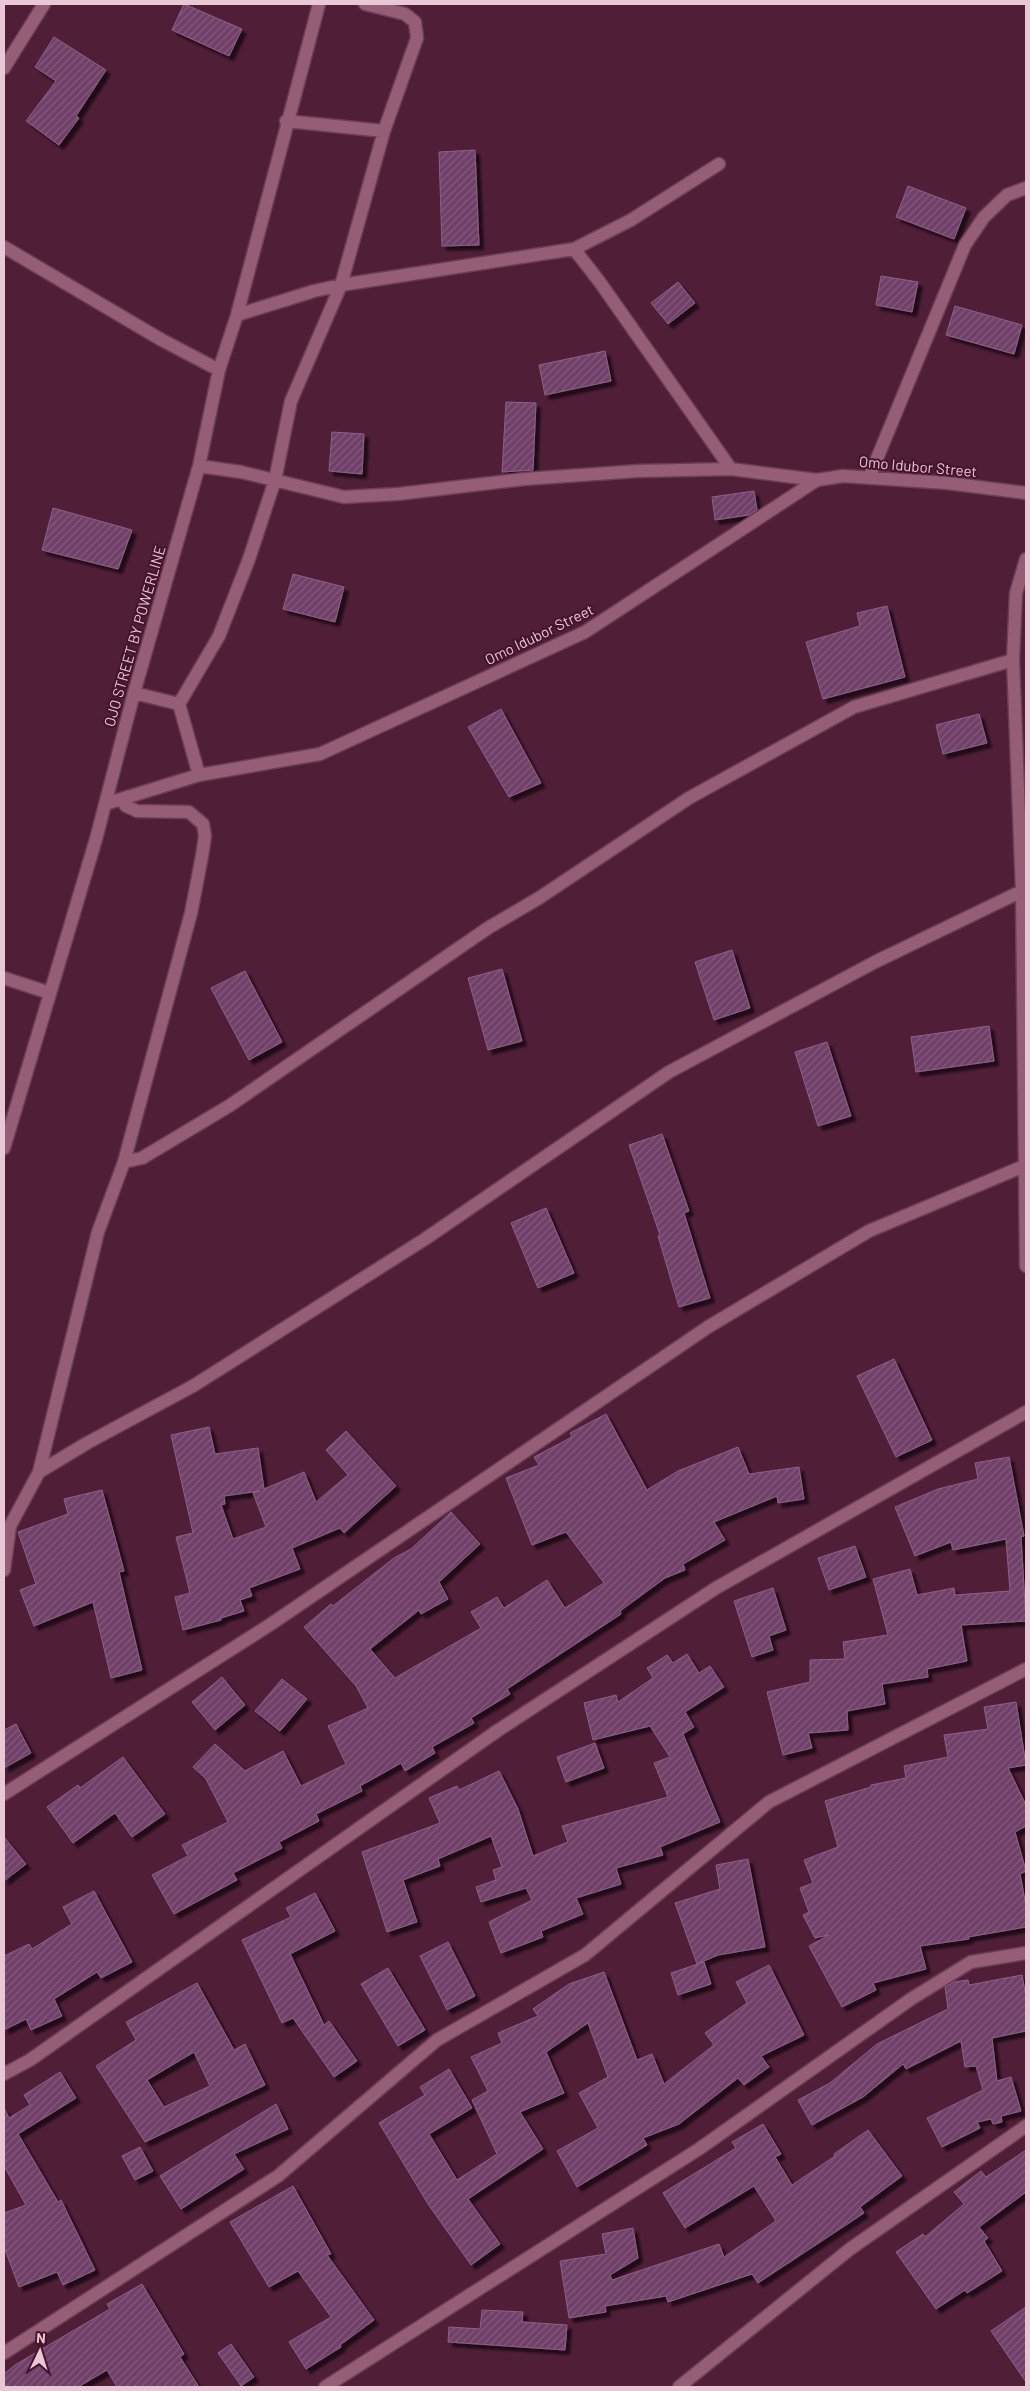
<svg xmlns="http://www.w3.org/2000/svg" width="1030" height="2391" font-family="Barlow,sans-serif">
  <style>
    .building { fill: url(#building-hatch); stroke: #8f6088; fill-rule: evenodd; filter: url(#shadow) }
    .lines { fill: none; stroke-linecap: round; stroke-linejoin: round }
    .minor-casing { stroke: #6a3e55; stroke-width: 15 }
    .minor { stroke: #965d76; stroke-width: 12 }
    .labels { text-anchor: middle; dominant-baseline: central; stroke-width: 4; stroke-linejoin: round; paint-order: stroke }
    .street-label { font-size: 15px; fill: #e9c8d5; stroke: #45132d }
  </style>
  <defs>
    <pattern id="building-hatch" width="6" height="6" patternUnits="userSpaceOnUse" patternTransform="scale(1.25)"><rect width="6" height="6" fill="#704069"/><path d="M-1 1l2-2M0 6l6-6M5 7l2-2" fill="none" stroke="#845a7e"/></pattern>
    <filter id="shadow"><feDropShadow dx="4.5" dy="4.5" stdDeviation="1" flood-color="#0009"/></filter>
  </defs>
  <rect width="100%" height="100%" fill="#501e37"/>
  <path class="building" d="M 184,4 L 242,29 L 229,56 L 172,30 Z
    M 54,37 L 106,70 L 76,116 L 79,118 L 59,145 L 26,121 L 56,81 L 35,67 Z
    M 475,150 L 479,245 L 442,246 L 439,152 Z
    M 908,186 L 966,208 L 954,239 L 896,217 Z
    M 881,276 L 918,282 L 912,312 L 876,305 Z
    M 678,282 L 695,303 L 668,324 L 651,303 Z
    M 955,306 L 1022,325 L 1014,354 L 946,335 Z
    M 605,351 L 611,381 L 545,395 L 539,365 Z
    M 506,402 L 536,403 L 533,470 L 502,472 Z
    M 332,432 L 364,434 L 362,474 L 329,471 Z
    M 754,491 L 757,510 L 749,515 L 715,520 L 712,497 Z
    M 53,508 L 132,530 L 118,569 L 42,550 Z
    M 293,574 L 344,587 L 335,622 L 283,609 Z
    M 887,606 L 905,677 L 823,699 L 806,642 L 860,626 L 857,613 Z
    M 501,709 L 541,783 L 509,797 L 468,727 Z
    M 979,714 L 987,743 L 943,754 L 936,725 Z
    M 732,950 L 750,1008 L 714,1020 L 695,962 Z
    M 502,969 L 522,1041 L 488,1050 L 468,978 Z
    M 245,971 L 282,1042 L 249,1060 L 211,988 Z
    M 989,1026 L 994,1061 L 916,1072 L 911,1037 Z
    M 827,1042 L 851,1116 L 818,1126 L 795,1052 Z
    M 662,1134 L 689,1211 L 684,1213 L 710,1298 L 679,1307 L 658,1236 L 660,1235 L 629,1145 Z
    M 546,1208 L 574,1273 L 538,1288 L 511,1223 Z
    M 894,1359 L 932,1440 L 896,1457 L 857,1376 Z
    M 606,1414 L 647,1490 L 678,1471 L 738,1447 L 749,1474 L 799,1467 L 804,1499 L 778,1503 L 777,1496 L 714,1522 L 725,1540 L 683,1564 L 685,1570 L 665,1578 L 620,1611 L 621,1614 L 507,1689 L 510,1694 L 471,1718 L 474,1723 L 432,1747 L 435,1753 L 405,1771 L 401,1763 L 360,1786 L 362,1791 L 316,1814 L 319,1821 L 279,1842 L 282,1848 L 233,1873 L 237,1880 L 174,1914 L 152,1875 L 188,1856 L 182,1845 L 228,1822 L 206,1779 L 193,1767 L 215,1744 L 245,1771 L 283,1751 L 301,1786 L 346,1764 L 328,1726 L 368,1708 L 356,1686 L 304,1627 L 331,1604 L 333,1606 L 394,1558 L 411,1549 L 451,1512 L 480,1544 L 439,1582 L 448,1599 L 421,1614 L 419,1610 L 370,1649 L 395,1678 L 481,1628 L 471,1612 L 497,1597 L 504,1608 L 547,1580 L 565,1608 L 604,1583 L 566,1532 L 532,1545 L 506,1478 L 539,1465 L 534,1457 L 572,1437 L 570,1433 Z
    M 209,1427 L 215,1454 L 258,1448 L 264,1489 L 304,1472 L 316,1502 L 348,1475 L 326,1450 L 346,1431 L 396,1486 L 344,1533 L 340,1528 L 292,1548 L 300,1569 L 249,1588 L 252,1596 L 240,1600 L 244,1611 L 221,1618 L 221,1620 L 183,1630 L 175,1597 L 190,1593 L 176,1537 L 193,1533 L 171,1435 ZM 260,1491 L 253,1493 L 266,1527 L 233,1539 L 221,1505 L 225,1504 L 224,1496 Z
    M 1009,1457 L 1024,1536 L 1021,1537 L 1026,1621 L 961,1625 L 967,1661 L 927,1669 L 928,1677 L 882,1684 L 885,1704 L 847,1711 L 848,1730 L 808,1733 L 812,1748 L 783,1755 L 767,1692 L 810,1682 L 810,1660 L 845,1659 L 843,1642 L 888,1635 L 873,1579 L 910,1569 L 917,1595 L 954,1588 L 955,1595 L 1010,1591 L 1006,1539 L 953,1550 L 951,1542 L 915,1556 L 895,1507 L 938,1489 L 978,1479 L 975,1463 Z
    M 102,1490 L 124,1571 L 119,1572 L 142,1670 L 111,1678 L 93,1602 L 34,1626 L 20,1590 L 36,1584 L 18,1532 L 68,1514 L 64,1499 Z
    M 855,1546 L 866,1577 L 829,1590 L 818,1558 Z
    M 773,1588 L 786,1630 L 769,1636 L 773,1650 L 752,1657 L 734,1601 Z
    M 687,1654 L 699,1673 L 710,1666 L 724,1687 L 685,1712 L 694,1727 L 683,1734 L 720,1822 L 660,1847 L 663,1855 L 616,1868 L 621,1884 L 576,1898 L 583,1914 L 541,1931 L 543,1937 L 501,1953 L 489,1922 L 532,1900 L 526,1888 L 481,1902 L 476,1887 L 496,1880 L 493,1870 L 502,1867 L 491,1836 L 438,1859 L 440,1866 L 403,1880 L 417,1922 L 387,1932 L 362,1852 L 440,1823 L 429,1798 L 457,1786 L 459,1790 L 499,1771 L 518,1809 L 533,1856 L 568,1842 L 562,1826 L 668,1797 L 654,1763 L 670,1757 L 650,1726 L 593,1740 L 584,1703 L 616,1695 L 618,1702 L 653,1678 L 647,1668 L 667,1655 L 673,1663 Z
    M 222,1677 L 245,1705 L 215,1730 L 192,1702 Z
    M 282,1679 L 307,1699 L 280,1731 L 255,1711 Z
    M 1016,1702 L 1026,1765 L 1008,1768 L 1026,1805 L 1026,1826 L 1015,1832 L 1026,1871 L 1020,1874 L 1026,1906 L 1026,1927 L 968,1937 L 969,1939 L 920,1946 L 926,1969 L 873,1983 L 876,1990 L 842,2007 L 809,1946 L 829,1935 L 815,1938 L 803,1915 L 809,1912 L 800,1888 L 813,1883 L 804,1860 L 838,1847 L 825,1801 L 871,1787 L 871,1785 L 906,1778 L 904,1766 L 948,1757 L 944,1735 L 988,1729 L 984,1707 Z
    M 16,1724 L 31,1753 L 4,1768 L 4,1730 Z
    M 595,1743 L 604,1768 L 566,1782 L 557,1757 Z
    M 123,1757 L 165,1814 L 132,1837 L 115,1813 L 73,1843 L 47,1807 L 78,1785 L 80,1788 Z
    M 4,1837 L 26,1864 L 4,1881 Z
    M 748,1859 L 765,1947 L 718,1955 L 697,1964 L 675,1903 L 720,1889 L 716,1865 Z
    M 94,1891 L 132,1962 L 101,1978 L 97,1972 L 54,1999 L 62,2016 L 31,2030 L 26,2019 L 4,2030 L 4,1956 L 29,1944 L 32,1949 L 72,1924 L 63,1907 Z
    M 315,1893 L 335,1931 L 290,1954 L 324,2025 L 329,2021 L 357,2061 L 334,2077 L 293,2018 L 282,2023 L 242,1940 L 291,1917 L 286,1908 Z
    M 448,1942 L 475,1996 L 447,2010 L 420,1956 Z
    M 704,1962 L 711,1984 L 678,1995 L 671,1973 Z
    M 769,1965 L 804,2035 L 761,2056 L 769,2067 L 744,2085 L 738,2078 L 679,2124 L 643,2138 L 647,2145 L 577,2187 L 557,2151 L 598,2128 L 579,2093 L 608,2077 L 588,2023 L 546,2052 L 564,2093 L 520,2112 L 543,2149 L 468,2199 L 500,2244 L 471,2265 L 428,2204 L 379,2123 L 425,2095 L 420,2087 L 449,2069 L 472,2108 L 429,2134 L 457,2180 L 497,2154 L 472,2100 L 488,2091 L 471,2057 L 502,2043 L 498,2033 L 538,2016 L 533,2009 L 569,1984 L 604,1972 L 637,2060 L 652,2054 L 664,2084 L 714,2045 L 705,2033 L 747,2003 L 736,1982 Z
    M 388,1968 L 425,2030 L 398,2046 L 361,1984 Z
    M 1022,1975 L 1026,1997 L 1026,2031 L 992,2038 L 997,2081 L 1011,2077 L 1021,2111 L 1001,2116 L 1002,2122 L 993,2124 L 991,2119 L 977,2122 L 980,2128 L 942,2147 L 927,2118 L 983,2090 L 976,2066 L 965,2067 L 961,2041 L 906,2069 L 903,2064 L 863,2097 L 812,2125 L 798,2100 L 830,2083 L 877,2044 L 948,2009 L 945,1987 L 954,1982 L 968,1980 L 969,1985 Z
    M 197,1983 L 234,2050 L 245,2044 L 265,2085 L 145,2142 L 96,2066 L 136,2040 L 126,2022 ZM 194,2052 L 210,2086 L 164,2107 L 147,2080 Z
    M 60,2072 L 76,2098 L 18,2134 L 58,2202 L 61,2200 L 95,2270 L 63,2285 L 57,2272 L 19,2287 L 4,2247 L 4,2213 L 26,2205 L 4,2166 L 4,2108 L 9,2118 L 30,2105 L 24,2095 Z
    M 276,2104 L 288,2129 L 234,2154 L 244,2169 L 181,2209 L 160,2176 Z
    M 763,2124 L 781,2154 L 775,2157 L 792,2185 L 835,2156 L 834,2154 L 868,2130 L 902,2176 L 860,2207 L 864,2213 L 758,2283 L 752,2274 L 668,2302 L 666,2296 L 605,2306 L 606,2312 L 569,2318 L 560,2261 L 606,2254 L 602,2234 L 633,2228 L 638,2258 L 610,2275 L 612,2280 L 719,2244 L 724,2257 L 776,2221 L 754,2186 L 685,2228 L 663,2193 L 736,2148 L 732,2142 Z
    M 140,2147 L 153,2171 L 135,2180 L 122,2156 Z
    M 1026,2150 L 1026,2192 L 979,2227 L 988,2238 L 984,2241 L 1002,2271 L 967,2293 L 965,2290 L 936,2309 L 896,2252 L 923,2234 L 925,2237 L 964,2204 L 954,2192 L 981,2171 L 986,2177 Z
    M 293,2186 L 331,2254 L 327,2255 L 374,2320 L 340,2345 L 341,2347 L 306,2369 L 289,2342 L 331,2317 L 298,2271 L 269,2287 L 230,2222 Z
    M 142,2284 L 184,2354 L 180,2357 L 199,2387 L 117,2387 L 107,2370 L 78,2387 L 4,2387 L 4,2374 L 15,2365 L 110,2309 L 107,2304 Z
    M 1026,2307 L 1026,2382 L 991,2331 Z
    M 482,2310 L 523,2312 L 522,2322 L 567,2325 L 565,2350 L 448,2342 L 449,2327 L 480,2329 Z
    M 231,2344 L 254,2377 L 241,2386 L 218,2353 Z"/>
  <g class="lines">
    <g class="minor-casing">
      <path id="minor" d="M 4,68 L 44,4
        M 286,121 L 384,131
        M 4,247 L 160,339 L 219,370
        M 574,249 L 599,281 L 731,469
        M 237,315 L 314,291 L 341,285 L 574,249 L 631,220 L 719,164
        M 199,466 L 241,472 L 344,497 L 398,494 L 525,479 L 638,471 L 731,469 L 817,480
        M 869,478 L 965,245 L 984,217 L 1007,195 L 1026,188
        M 1026,559 L 1016,593 L 1013,660 L 1022,891 L 1026,1266
        M 134,693 L 179,704
        M 199,775 L 179,704 L 219,636 L 249,559 L 275,480 L 291,401 L 341,285 L 384,131 L 417,38 L 415,22 L 405,14 L 365,4
        M 105,804 L 199,775 L 320,754 L 585,632 L 817,480 L 843,476 L 947,483 L 1026,493
        M 4,978 L 50,993
        M 4,1148 L 96,839 L 134,693 L 199,466 L 219,370 L 237,315 L 319,4
        M 124,1162 L 142,1158 L 229,1106 L 488,928 L 539,898 L 689,798 L 854,707 L 1013,660
        M 39,1472 L 87,1443 L 193,1386 L 425,1239 L 669,1072 L 875,962 L 1022,891
        M 4,1570 L 10,1526 L 39,1472 L 98,1232 L 124,1162 L 191,913 L 202,856 L 205,836 L 203,824 L 189,812 L 137,811 L 126,806 L 121,799
        M 4,1794 L 271,1624 L 708,1327 L 869,1231 L 1024,1166
        M 4,2074 L 30,2060 L 497,1731 L 716,1588 L 1026,1412
        M 4,2353 L 278,2176 L 437,2040 L 585,1955 L 769,1802 L 1026,1669
        M 325,2387 L 699,2149 L 911,1999 L 971,1962 L 1026,1953
        M 679,2387 L 850,2249 L 1026,2126"/>
    </g>
    <use href="#minor" class="minor"/>
  </g>
  <g class="labels">
    <g class="street-label">
      <text transform="translate(918 466) rotate(5)">Omo Idubor Street</text>
      <text transform="translate(539 634) rotate(-26)">Omo Idubor Street</text>
      <text transform="translate(134 636) rotate(-74)">OJO STREET BY POWERLINE</text>
    </g>
  </g>
  <rect width="1030" height="2391" fill="none" stroke="#e9c8d5" stroke-width="10"/>
  <g transform="translate(40 2351) rotate(4)" stroke="#45132d" stroke-width="4" paint-order="stroke">
  <path d="M0-4L9 19L0 12L-9 19Z" fill="#e9c8d5"/>
  <text y="-8" font-size="14" font-weight="bold" text-anchor="middle" fill="#e9c8d5">N</text>
  </g>
</svg>
